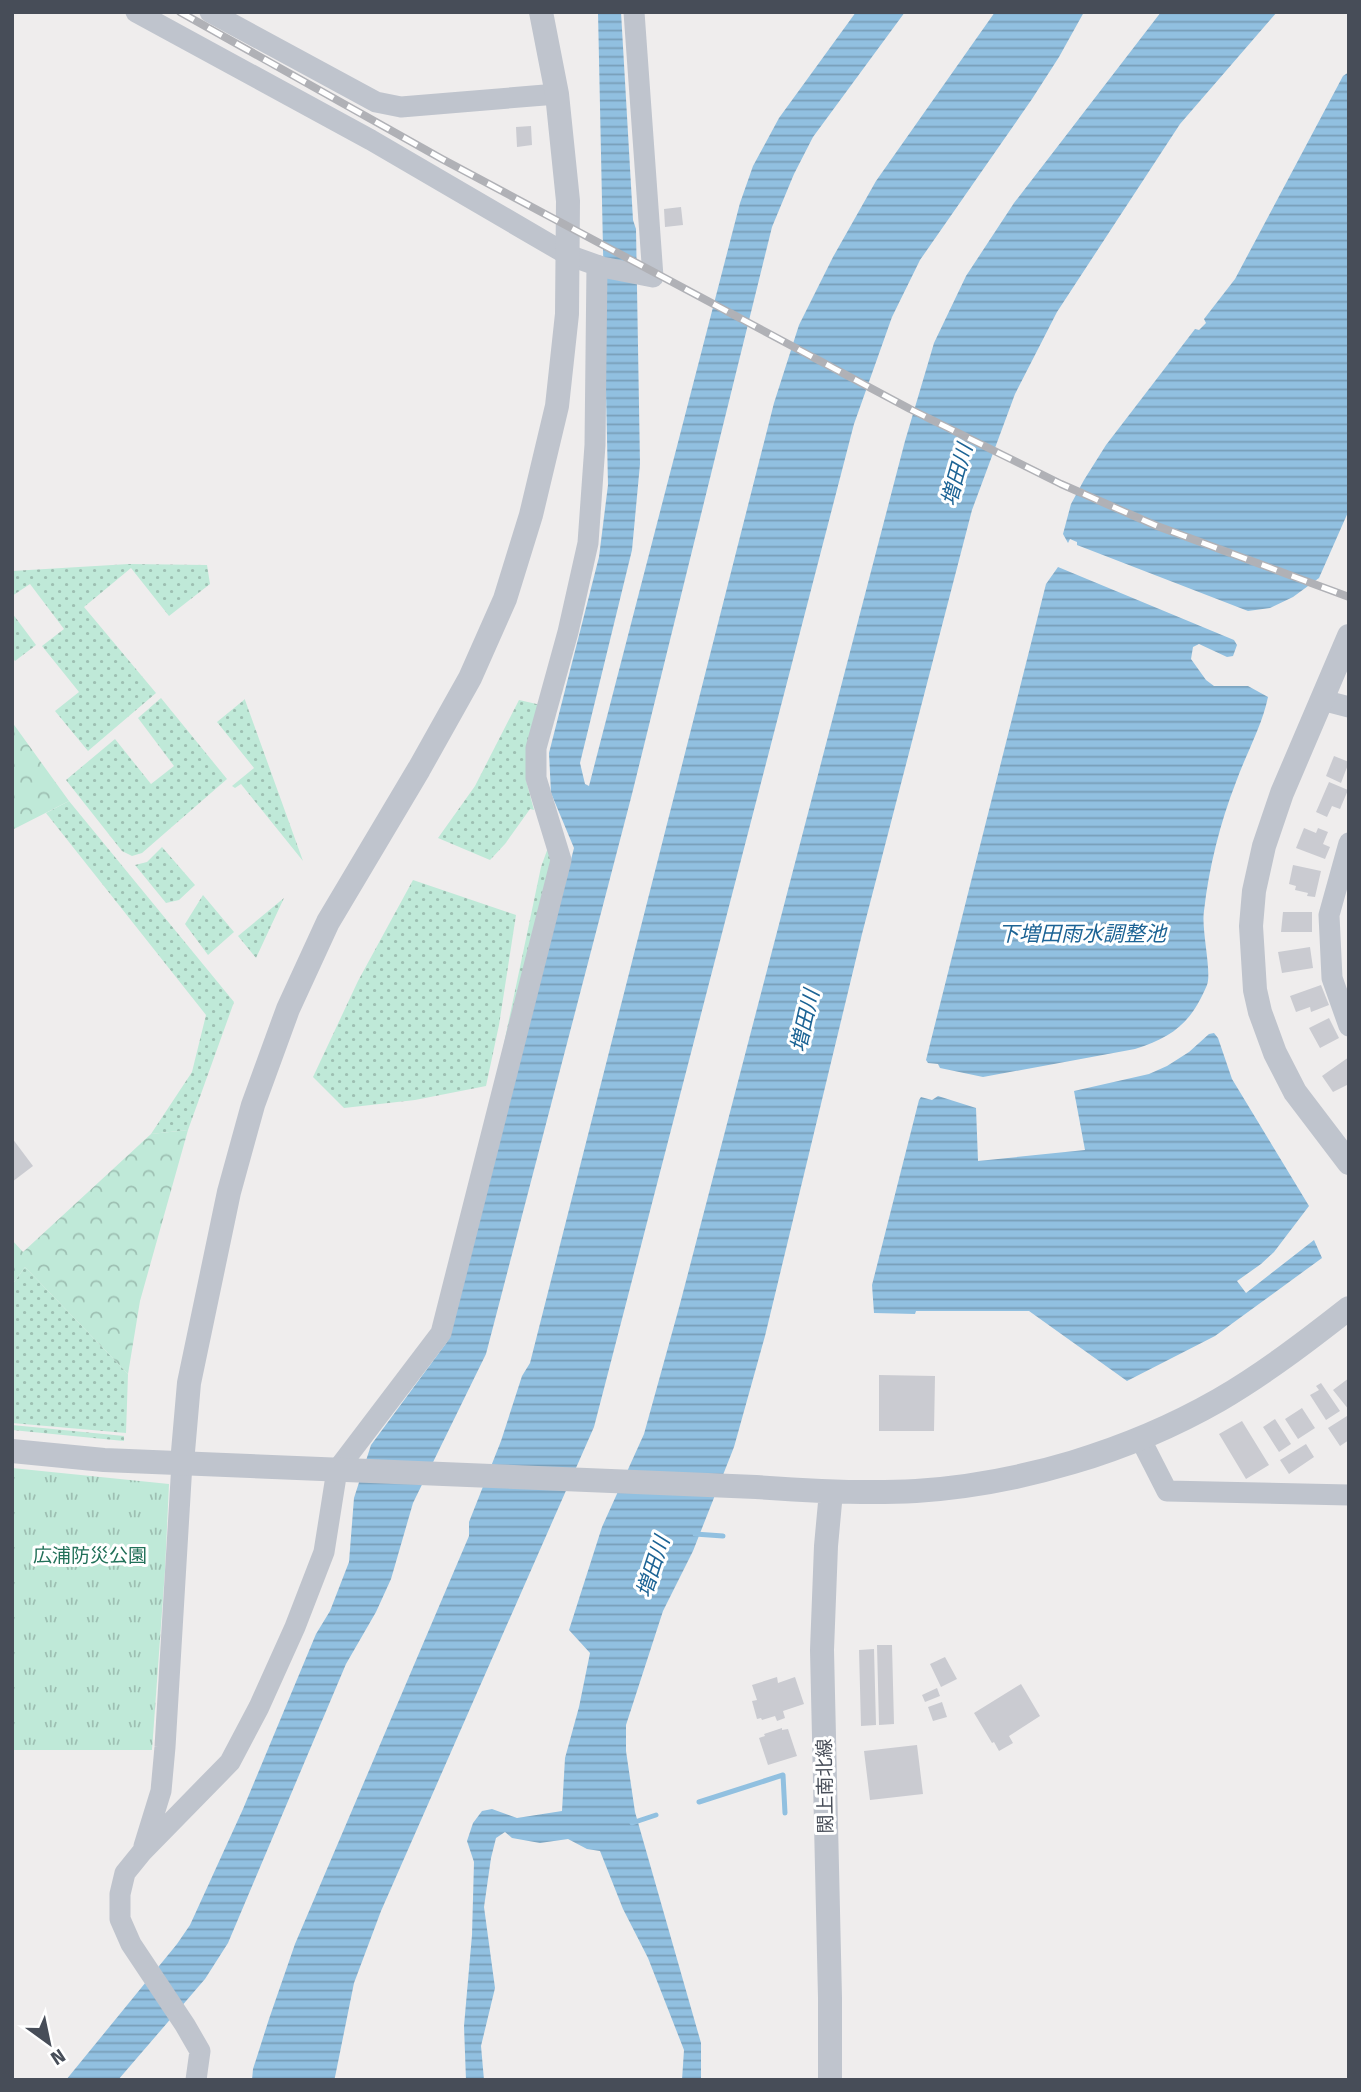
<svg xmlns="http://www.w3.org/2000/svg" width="1361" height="2092" font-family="'Fira Sans','Noto Sans JP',sans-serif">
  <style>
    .grass { fill: url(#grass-dots) }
    .forest { fill: url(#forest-crowns) }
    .park { fill: url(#park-tufts) }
    .water { fill: url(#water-rules) }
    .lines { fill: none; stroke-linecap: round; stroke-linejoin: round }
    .stream { stroke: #91c0e0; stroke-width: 5 }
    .building { fill: #cacbd1 }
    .minor { stroke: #bfc4cd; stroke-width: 21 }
    .tertiary { stroke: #bfc4cd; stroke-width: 24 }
    .rail-casing { stroke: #b0b1b6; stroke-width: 8 }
    .rail { stroke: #fff; stroke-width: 5; stroke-dasharray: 16; stroke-linecap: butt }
    .labels { text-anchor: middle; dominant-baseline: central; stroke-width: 6; stroke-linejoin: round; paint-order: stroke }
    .park-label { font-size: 19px; fill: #217058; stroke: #fff }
    .street-label { font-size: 19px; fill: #474d58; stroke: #fff }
    .water-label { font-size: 21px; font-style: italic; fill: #1d6495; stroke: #fff }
  </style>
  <defs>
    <pattern id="grass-dots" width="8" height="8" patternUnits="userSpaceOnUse" patternTransform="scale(1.75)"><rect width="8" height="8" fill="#bfe9d8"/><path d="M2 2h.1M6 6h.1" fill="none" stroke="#9dbfb2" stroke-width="1.8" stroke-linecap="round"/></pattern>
    <pattern id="forest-crowns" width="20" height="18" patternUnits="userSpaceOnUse" patternTransform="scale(1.75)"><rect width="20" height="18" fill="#bfe9d8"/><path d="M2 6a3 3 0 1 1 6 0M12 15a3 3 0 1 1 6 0" fill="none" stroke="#9dbfb2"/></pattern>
    <pattern id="park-tufts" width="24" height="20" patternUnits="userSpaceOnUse" patternTransform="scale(1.75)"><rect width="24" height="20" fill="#bfe9d8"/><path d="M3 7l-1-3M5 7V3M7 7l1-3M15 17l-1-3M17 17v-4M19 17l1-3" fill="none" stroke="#9dbfb2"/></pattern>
    <pattern id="water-rules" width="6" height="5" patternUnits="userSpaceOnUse" patternTransform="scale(1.75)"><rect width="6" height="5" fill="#91c0e0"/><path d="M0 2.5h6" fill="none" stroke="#789eb8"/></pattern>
  </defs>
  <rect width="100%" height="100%" fill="#efeded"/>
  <path class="grass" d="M 129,564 L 207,565 L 210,584 L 169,616 L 131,568 L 84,607 L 156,693 L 88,751 L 55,711 L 79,692 L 42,646 L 64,629 L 30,584 L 12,596 L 12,571 Z
    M 12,613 L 36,645 L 15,661 L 12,657 Z
    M 161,698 L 227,779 L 142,853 L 132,856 L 122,851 L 66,780 L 115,739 L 151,784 L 174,766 L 138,718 Z
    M 245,699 L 245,700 L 303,861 L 241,784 L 235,788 L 232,786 L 254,768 L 217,722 Z
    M 519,700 L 541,705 L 526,780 L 534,810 L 530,809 L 505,844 L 490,860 L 438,838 L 475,786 Z
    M 69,801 L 234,1002 L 188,1130 L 151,1134 L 192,1072 L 206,1015 L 46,813 Z
    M 549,845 L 554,857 L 494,1091 L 541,867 Z
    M 162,847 L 195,885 L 179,900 L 166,903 L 135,865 L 147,862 Z
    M 413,880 L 516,915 L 499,1025 L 486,1086 L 415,1100 L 344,1108 L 313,1077 L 358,981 Z
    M 203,895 L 234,932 L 208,955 L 185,924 Z
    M 284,898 L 256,958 L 238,936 Z
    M 25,1267 L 128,1374 L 126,1433 L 12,1423 L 12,1285 Z
    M 12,1425 L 124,1436 L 124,1441 L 12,1430 Z"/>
  <path class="forest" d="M 12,722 L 69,801 L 12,830 Z
    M 188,1130 L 140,1301 L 128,1374 L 25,1267 L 12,1285 L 12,1240 L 23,1252 L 151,1134 Z"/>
  <path class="park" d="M 12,1468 L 169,1484 L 165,1570 L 152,1750 L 12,1750 Z"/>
  <path class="water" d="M 598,12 L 621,12 L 633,220 L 636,229 L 640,464 L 632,550 L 580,763 L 585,784 L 589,786 L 740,203 L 753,166 L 779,118 L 856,12 L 905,12 L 813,137 L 794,174 L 772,227 L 632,794 L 486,1354 L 413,1503 L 391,1579 L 376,1612 L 346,1664 L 228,1943 L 205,1979 L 118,2080 L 66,2080 L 177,1944 L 190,1925 L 243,1809 L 316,1634 L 330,1611 L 349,1562 L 354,1498 L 371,1445 L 447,1342 L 574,848 L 551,793 L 549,753 L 599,557 L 608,485 Z
    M 995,12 L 1084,12 L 1059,57 L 1032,99 L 920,260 L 892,317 L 854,424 L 594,1427 L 381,1911 L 354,1983 L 335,2077 L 334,2080 L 252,2080 L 253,2069 L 269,2019 L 295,1944 L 469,1536 L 469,1522 L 501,1441 L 522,1376 L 530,1363 L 774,403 L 799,325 L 833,257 L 876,181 Z
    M 1161,12 L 1277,12 L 1180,124 L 1057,312 L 1015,394 L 972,510 L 862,934 L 765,1336 L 734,1447 L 693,1551 L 663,1611 L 626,1725 L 626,1751 L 635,1812 L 701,2043 L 701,2080 L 682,2080 L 684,2050 L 648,1958 L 623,1909 L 600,1851 L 587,1849 L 568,1839 L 540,1843 L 512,1838 L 505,1832 L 496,1838 L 491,1858 L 484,1907 L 495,1988 L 481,2046 L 484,2080 L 466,2080 L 464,2026 L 472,1935 L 474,1862 L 467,1841 L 473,1823 L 482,1811 L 492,1809 L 517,1818 L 562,1811 L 565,1758 L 579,1707 L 590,1653 L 569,1630 L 602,1527 L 644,1434 L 680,1304 L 905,441 L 934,343 L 966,276 L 1014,203 Z
    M 1349,72 L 1349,510 L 1319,578 L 1293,597 L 1270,608 L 1248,611 L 1077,545 L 1077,542 L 1070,539 L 1068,543 L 1063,534 L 1071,504 L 1084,480 L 1106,445 L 1195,329 L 1199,330 L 1206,323 L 1204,319 L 1235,279 L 1343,76 Z
    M 1058,567 L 1234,640 L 1237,645 L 1233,656 L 1227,657 L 1199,644 L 1193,647 L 1191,659 L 1206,680 L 1214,686 L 1248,686 L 1268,697 C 1262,726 1246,754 1236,782 C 1220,823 1209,867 1204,911 C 1201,929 1212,972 1207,985 C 1191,1023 1173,1037 1135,1049 L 983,1077 L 940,1068 L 938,1064 L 928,1063 L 926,1060 L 1046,584 Z
    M 1214,1033 L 1218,1038 L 1232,1079 L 1309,1206 L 1274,1252 L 1261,1264 L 1237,1281 L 1246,1293 L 1314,1240 L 1322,1258 L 1215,1336 L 1127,1381 L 1029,1311 L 916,1311 L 915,1314 L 874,1313 L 872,1285 L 919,1100 L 921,1097 L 932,1100 L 938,1096 L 976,1108 L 978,1161 L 1085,1150 L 1074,1091 L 1149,1074 L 1167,1066 L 1189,1052 L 1209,1034 Z"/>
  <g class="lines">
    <path class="stream" d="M 695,1534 L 723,1536
      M 699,1802 L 783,1775 L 785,1813
      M 632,1823 L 656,1815"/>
  </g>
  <path class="building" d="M 531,126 L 532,145 L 517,147 L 516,127 Z
    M 681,207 L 683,225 L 665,227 L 664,209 Z
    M 1334,756 L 1349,762 L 1341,783 L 1326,776 Z
    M 1329,782 L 1348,790 L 1340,809 L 1332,806 L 1327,817 L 1316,812 Z
    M 1304,828 L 1316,833 L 1318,828 L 1328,832 L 1323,844 L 1330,847 L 1325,859 L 1296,848 Z
    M 1293,865 L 1321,871 L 1315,897 L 1307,896 L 1308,893 L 1295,890 L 1296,886 L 1289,884 Z
    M 1283,912 L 1312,912 L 1312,932 L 1281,932 Z
    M 1310,947 L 1313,968 L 1282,973 L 1278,952 Z
    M 1321,985 L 1329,1005 L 1311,1012 L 1310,1007 L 1296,1012 L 1290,996 Z
    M 1329,1018 L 1339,1038 L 1320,1048 L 1309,1028 Z
    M 1349,1057 L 1349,1084 L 1333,1092 L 1322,1076 Z
    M 12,1138 L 33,1166 L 12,1182 Z
    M 879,1375 L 935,1376 L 934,1431 L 879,1431 Z
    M 1349,1378 L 1349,1410 L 1333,1390 Z
    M 1321,1383 L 1340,1411 L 1326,1420 L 1310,1395 L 1319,1390 L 1316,1386 Z
    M 1302,1408 L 1315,1428 L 1298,1439 L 1285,1419 Z
    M 1347,1416 L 1349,1419 L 1349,1440 L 1340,1446 L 1328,1428 Z
    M 1275,1419 L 1291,1444 L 1279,1452 L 1263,1427 Z
    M 1242,1421 L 1269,1465 L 1246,1479 L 1219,1434 Z
    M 1306,1444 L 1314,1457 L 1289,1474 L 1280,1460 Z
    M 877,1645 L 892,1645 L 894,1724 L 879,1725 Z
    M 874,1649 L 876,1725 L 861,1726 L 859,1650 Z
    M 945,1657 L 957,1679 L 941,1687 L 930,1664 Z
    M 777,1677 L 778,1683 L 795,1677 L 804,1704 L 783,1711 L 785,1718 L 777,1721 L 775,1716 L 762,1720 L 761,1718 L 757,1719 L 752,1701 L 757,1700 L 752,1685 Z
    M 1021,1684 L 1040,1716 L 1009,1736 L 1013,1743 L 999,1751 L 994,1742 L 992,1743 L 974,1713 Z
    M 937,1688 L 940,1696 L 925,1702 L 922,1695 Z
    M 942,1702 L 947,1717 L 933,1721 L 928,1707 Z
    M 782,1728 L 782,1730 L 788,1729 L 797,1756 L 768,1765 L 759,1738 L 765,1736 L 764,1734 Z
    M 917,1745 L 923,1794 L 870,1800 L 864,1751 Z"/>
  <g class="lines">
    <path class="minor" d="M 136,12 L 371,140 L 568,255 L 602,267 L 653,277 L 634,12
      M 210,12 L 376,102 L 401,107 L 557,94
      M 1322,700 L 1349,707
      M 1349,843 L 1329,915 L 1332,978 L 1349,1026
      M 1140,1438 L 1167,1491 L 1349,1495
      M 144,1846 L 161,1791 L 165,1747 L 182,1463
      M 196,2080 L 200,2051 L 185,2025 L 131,1944 L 120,1919 L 120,1894 L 125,1873 L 142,1852 L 230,1762 L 259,1707 L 295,1627 L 324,1552 L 337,1470 L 441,1333 L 561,860 L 536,778 L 536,748 L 568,632 L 588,543 L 595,445 L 597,265"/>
    <path class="tertiary" d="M 1349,636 L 1282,793 L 1264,846 L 1254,891 L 1251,926 L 1255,990 L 1260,1012 L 1275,1053 L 1295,1092 L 1349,1163
      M 12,1451 L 104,1460 L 756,1487 C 809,1491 862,1494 916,1491 C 1020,1484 1128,1452 1219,1400 C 1265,1373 1307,1341 1349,1308
      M 182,1463 L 189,1383 L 229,1192 L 253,1105 L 288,1009 L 328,922 L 419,769 L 470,678 L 505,599 L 531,515 L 557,406 L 567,314 L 568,201 L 557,94 L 541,12
      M 830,2080 L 830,1998 L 822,1650 L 826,1546 L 831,1492"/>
    <g class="rail-casing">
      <path id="rail" d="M 180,12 L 442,159 L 910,409 L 1061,484 L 1157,526 L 1349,597"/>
    </g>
    <use href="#rail" class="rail"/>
  </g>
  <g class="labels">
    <g class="park-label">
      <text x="90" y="1555">広浦防災公園</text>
    </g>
    <g class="street-label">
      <text transform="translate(825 1786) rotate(-91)">閖上南北線</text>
    </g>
    <g class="water-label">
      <text transform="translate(957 475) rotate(-74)">増田川</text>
      <text x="1082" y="934">下増田雨水調整池</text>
      <text transform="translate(805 1021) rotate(-77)">増田川</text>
      <text transform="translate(653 1567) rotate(-72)">増田川</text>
    </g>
  </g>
  <rect width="1361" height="2092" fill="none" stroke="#474d58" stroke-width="28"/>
  <g transform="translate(49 2043) rotate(147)" stroke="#ffffff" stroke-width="5" paint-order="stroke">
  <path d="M0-5L12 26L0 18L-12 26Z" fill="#474d58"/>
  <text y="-10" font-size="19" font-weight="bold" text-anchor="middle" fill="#474d58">N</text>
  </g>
</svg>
